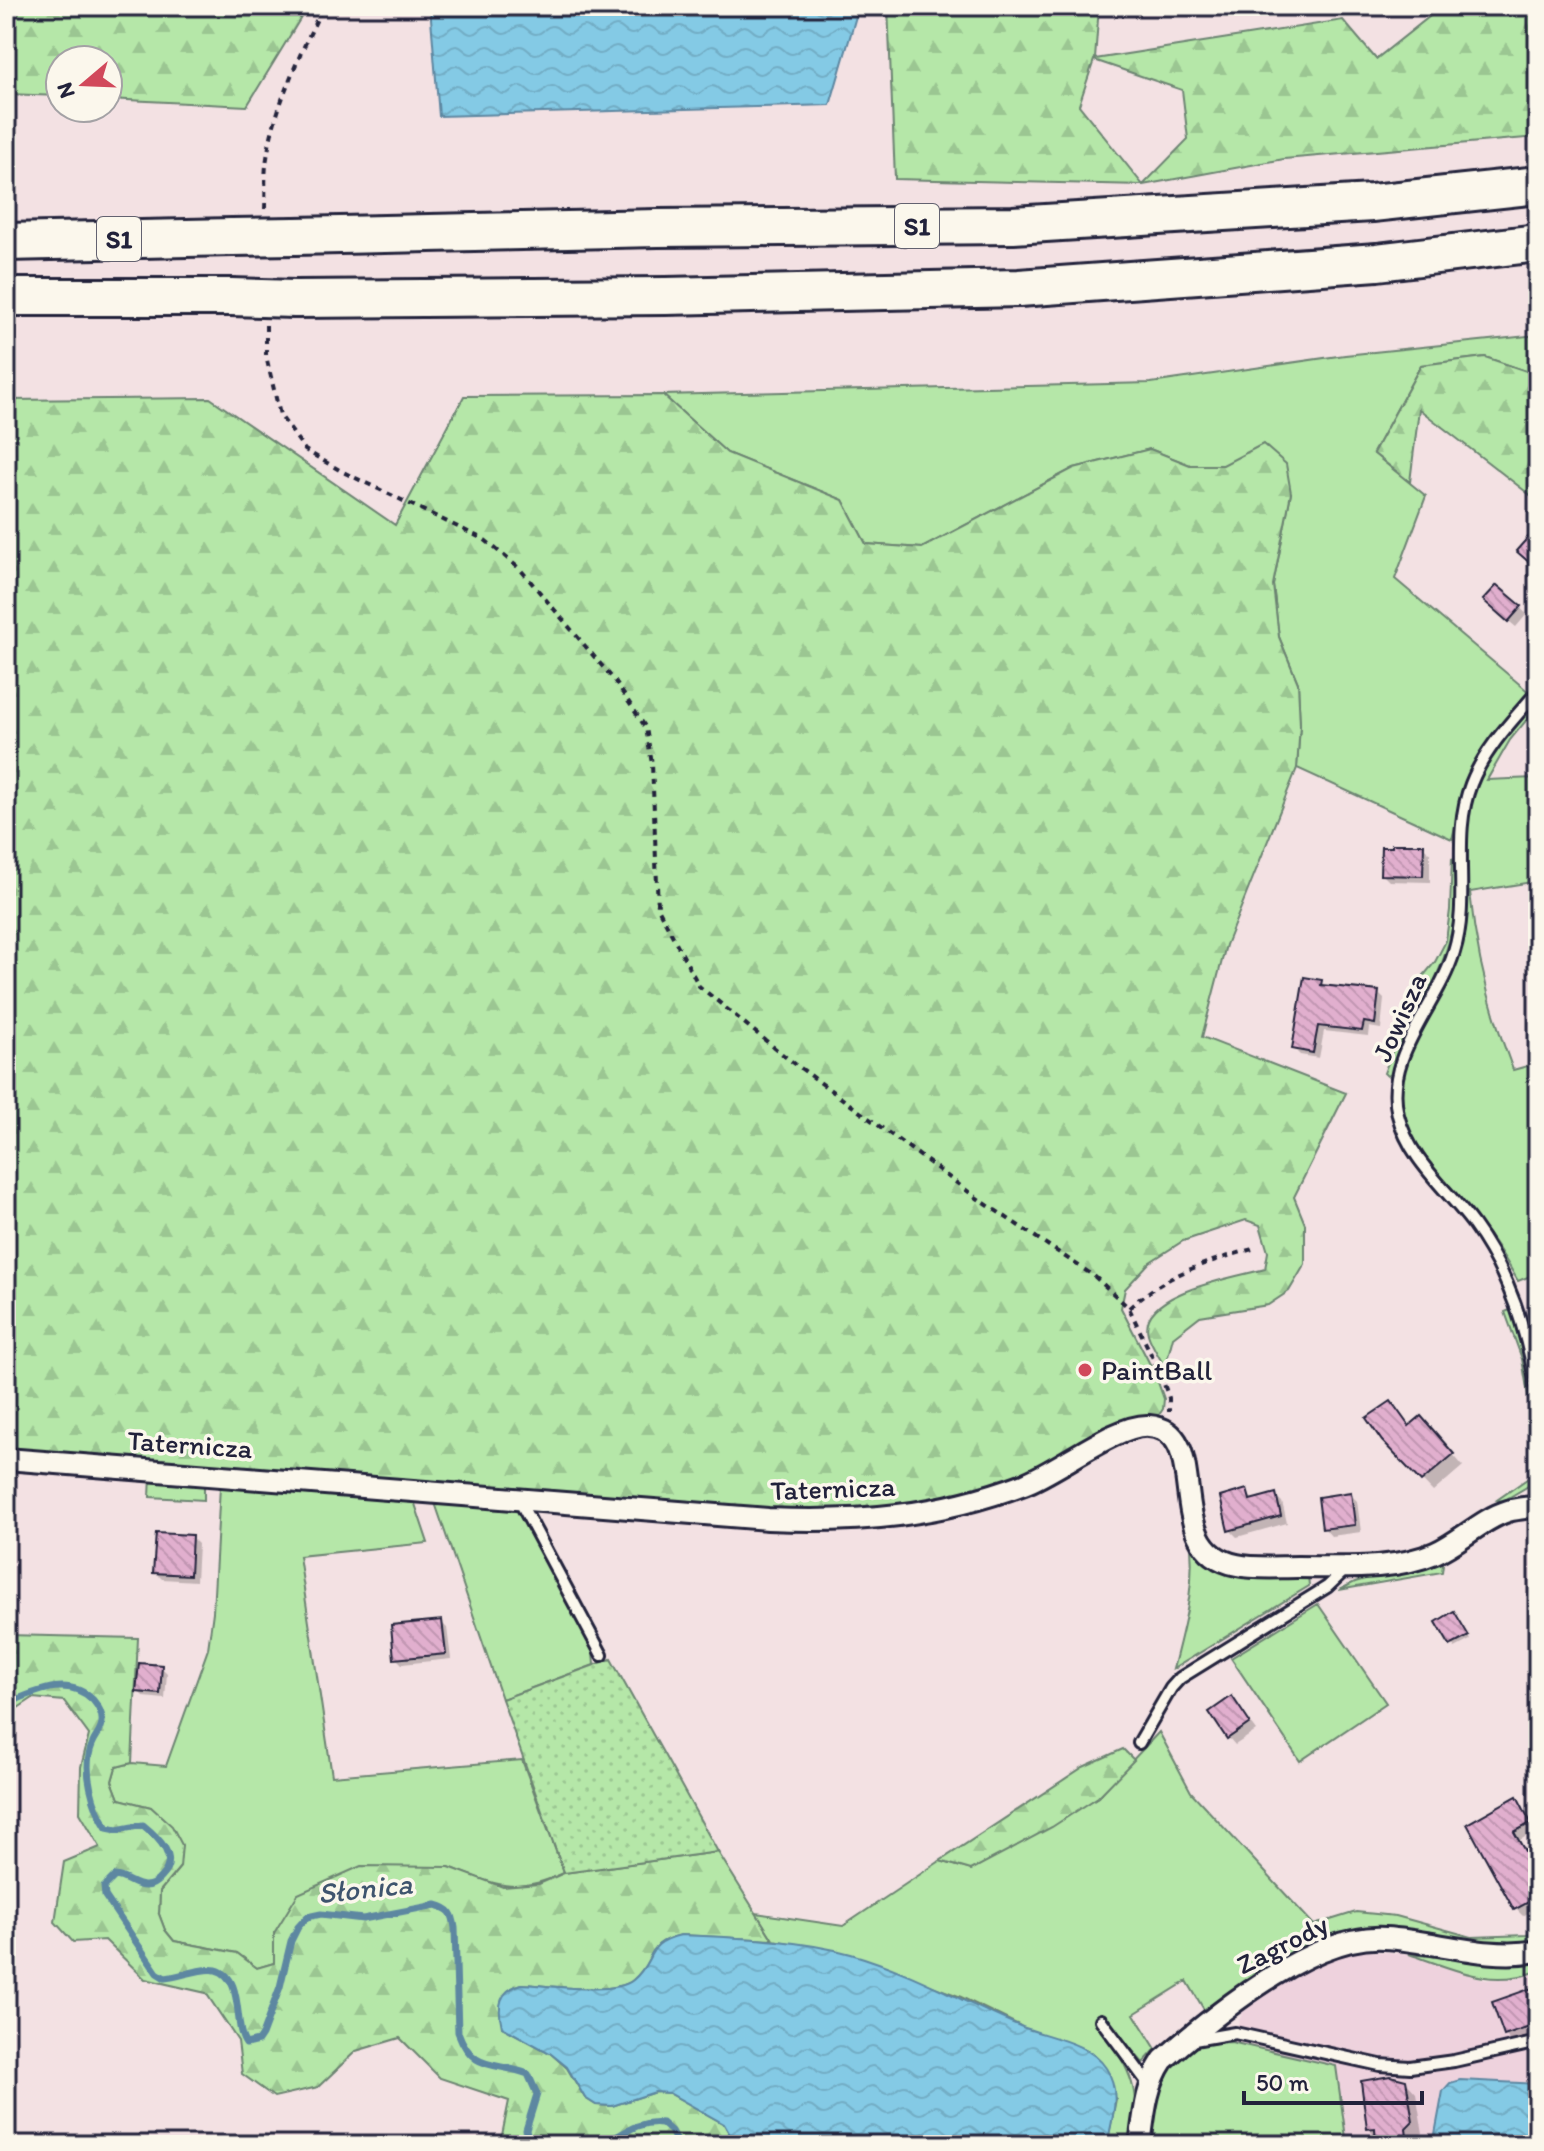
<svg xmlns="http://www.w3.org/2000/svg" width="1544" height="2151" font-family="Itim,sans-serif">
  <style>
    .built { fill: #eed2dd }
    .grass { fill: #b5e7a8; stroke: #6c8472; stroke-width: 2 }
    .forest { fill: url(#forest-firs); stroke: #6c8472; stroke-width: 2; fill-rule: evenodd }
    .park { fill: url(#park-dots); stroke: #6c8472; stroke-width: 2 }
    .water { fill: url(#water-waves); stroke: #5d87a1; stroke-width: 2 }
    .shadow { fill: #0003 }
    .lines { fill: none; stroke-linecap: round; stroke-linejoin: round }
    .stream { stroke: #5d87a1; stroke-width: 7 }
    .building { fill: url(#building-back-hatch); stroke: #22223b; stroke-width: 2 }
    .service-casing { stroke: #22223b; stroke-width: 16 }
    .minor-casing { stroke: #22223b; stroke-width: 26 }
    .motorway-casing { stroke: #22223b; stroke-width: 42 }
    .path { stroke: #22223b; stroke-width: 4; stroke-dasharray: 6 6; stroke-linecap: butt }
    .service { stroke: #fbf7ec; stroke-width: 10 }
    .minor { stroke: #fbf7ec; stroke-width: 20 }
    .motorway { stroke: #fbf7ec; stroke-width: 36 }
    .motorway-bridge-casing { stroke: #22223b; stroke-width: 42; stroke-linecap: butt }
    .motorway-bridge { stroke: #fbf7ec; stroke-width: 36 }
    .poi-dot { fill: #d1495b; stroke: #fbf7ec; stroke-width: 3 }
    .labels { text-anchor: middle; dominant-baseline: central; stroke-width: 7; stroke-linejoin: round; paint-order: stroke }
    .shield { fill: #fbf7ec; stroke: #636270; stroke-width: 2 }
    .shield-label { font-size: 26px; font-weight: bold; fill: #22223b }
    .street-label { font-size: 28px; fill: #22223b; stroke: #fbf7ec }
    .poi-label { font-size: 28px; fill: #22223b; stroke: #fbf7ec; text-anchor: start }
    .water-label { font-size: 30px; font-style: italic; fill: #3f546e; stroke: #fbf7ec }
  </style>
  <defs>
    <pattern id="forest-firs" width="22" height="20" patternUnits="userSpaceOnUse" patternTransform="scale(2)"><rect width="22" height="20" fill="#b5e7a8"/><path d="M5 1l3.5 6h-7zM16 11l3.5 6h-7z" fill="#9bc692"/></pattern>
    <pattern id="park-dots" width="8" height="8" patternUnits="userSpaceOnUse" patternTransform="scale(2)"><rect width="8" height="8" fill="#b5e7a8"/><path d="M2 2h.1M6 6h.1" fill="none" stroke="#9bc692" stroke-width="1.8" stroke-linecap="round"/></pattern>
    <pattern id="water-waves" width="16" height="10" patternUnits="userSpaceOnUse" patternTransform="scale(2)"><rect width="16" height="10" fill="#84cae5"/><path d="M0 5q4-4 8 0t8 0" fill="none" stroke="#72adc5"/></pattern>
    <pattern id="building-back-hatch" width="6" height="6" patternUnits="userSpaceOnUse" patternTransform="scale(2)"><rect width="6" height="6" fill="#e1afce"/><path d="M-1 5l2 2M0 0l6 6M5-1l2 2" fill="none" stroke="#c196b2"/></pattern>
  </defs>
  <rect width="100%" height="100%" fill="#f3e1e3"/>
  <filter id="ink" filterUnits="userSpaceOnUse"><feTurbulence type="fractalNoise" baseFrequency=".0125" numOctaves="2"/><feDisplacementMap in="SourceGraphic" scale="16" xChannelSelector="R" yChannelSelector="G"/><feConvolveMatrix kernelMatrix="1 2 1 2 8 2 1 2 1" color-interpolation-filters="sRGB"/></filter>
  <g filter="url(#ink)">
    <path class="built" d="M 1341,1949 L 1409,1954 L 1486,1980 L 1524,1976 L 1538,1971 L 1538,2084 L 1460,2080 L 1450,2083 L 1443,2091 L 1433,2145 L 1347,2145 L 1336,2066 L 1231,2042 L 1243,2011 L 1272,1989 Z"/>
    <path class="grass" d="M 1538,335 L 1538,375 L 1485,357 L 1421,365 L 1373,453 L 1426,496 L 1395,579 L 1530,693 C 1506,721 1479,749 1466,785 C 1459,802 1457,821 1452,839 L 1297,768 L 1300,725 L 1298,683 L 1279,637 L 1273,585 L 1291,493 L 1223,465 L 1190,465 L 1150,449 L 1074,468 L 922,548 L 866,544 L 843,500 L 727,453 L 663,395 L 1151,383 L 1345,355 Z
      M 1528,708 L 1534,711 L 1510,740 L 1487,780 L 1538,778 L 1538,881 L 1470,892 C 1476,955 1490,1011 1513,1070 L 1538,1063 L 1538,1273 L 1518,1281 C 1508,1264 1498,1246 1485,1230 C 1456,1192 1413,1161 1403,1111 C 1392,1056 1439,1012 1455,964 C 1475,905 1456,843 1477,784 C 1487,756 1510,730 1528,708 Z
      M 1452,858 C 1457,869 1457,883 1456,895 C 1454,967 1414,1010 1391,1075 L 1387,1076 L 1384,1073 L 1420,980 L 1435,962 L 1446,941 L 1450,910 Z
      M 1512,1309 L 1526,1357 L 1535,1417 L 1538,1472 L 1530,1485 L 1503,1501 L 1497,1500 L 1534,1474 L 1532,1418 L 1522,1359 L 1505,1312 Z
      M 151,1476 L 199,1480 L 204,1487 L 204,1500 L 150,1497 Z
      M 220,1486 L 412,1495 L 428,1543 L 299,1556 L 332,1776 L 522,1760 L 564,1873 C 514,1896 497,1885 449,1867 L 274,1933 L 274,1963 L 257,1968 L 237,1953 L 174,1941 L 165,1930 L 159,1914 L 160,1891 L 180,1867 L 151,1807 L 119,1799 L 112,1781 L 116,1767 L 132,1763 L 166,1766 L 208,1649 L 213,1612 Z
      M 433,1497 L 515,1505 L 593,1651 L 594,1665 L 502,1699 Z
      M 1189,1528 L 1198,1550 L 1308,1575 L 1309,1586 L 1173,1669 C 1186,1619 1197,1580 1189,1528 Z
      M 1444,1556 L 1442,1572 L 1339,1590 L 1355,1582 Z
      M 1318,1604 L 1386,1703 L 1300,1761 L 1231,1658 Z
      M 1159,1732 L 1191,1792 L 1314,1925 L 1356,1912 L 1396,1916 L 1472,1937 L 1527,1935 L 1538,1931 L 1538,1943 L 1518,1946 L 1389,1931 L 1206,2013 L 1187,1981 L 1134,2014 L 1156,2049 L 1143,2063 L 1102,2015 L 1096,2020 C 1127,2067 1145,2086 1130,2145 L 1107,2145 L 1116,2099 L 1019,2025 L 961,1997 L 849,1954 L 773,1940 L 756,1913 L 843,1926 L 940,1861 L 971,1870 L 1098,1797 Z
      M 1409,1954 L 1501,1963 L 1538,1959 L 1538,1971 C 1490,1989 1454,1969 1409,1954 Z
      M 1231,2042 L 1336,2066 L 1347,2145 L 1148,2145 C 1159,2086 1157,2043 1231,2042 Z"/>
    <path class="forest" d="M 6,6 L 308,6 L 247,106 L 108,99 L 108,60 L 60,60 L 60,96 L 6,94 Z
      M 888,6 L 1099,6 L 1095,59 L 1343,20 L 1376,59 L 1439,9 L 1454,6 L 1538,6 L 1538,137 L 1284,159 L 1143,185 L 895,179 ZM 1094,60 L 1182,90 L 1188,139 L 1143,185 L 1079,105 Z
      M 1485,357 L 1538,375 L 1538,501 L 1419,409 L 1410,482 L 1373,453 L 1421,365 Z
      M 663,395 L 727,453 L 843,500 L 866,544 L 922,548 L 1074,468 L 1150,449 L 1190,465 L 1223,465 L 1263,444 L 1286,464 L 1291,493 L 1273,585 L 1279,637 L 1298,683 L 1300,725 L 1297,768 L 1226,945 L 1202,1037 L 1346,1093 L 1294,1197 L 1305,1224 L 1305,1264 L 1289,1291 L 1268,1305 L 1200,1316 L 1173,1337 L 1165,1368 C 1160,1357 1151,1345 1148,1334 C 1137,1292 1238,1277 1265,1269 L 1268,1252 L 1260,1225 L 1246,1220 L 1183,1241 L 1150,1262 L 1125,1289 L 1121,1308 L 1155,1374 L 1164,1399 L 1163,1409 L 1157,1418 L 1140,1421 L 987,1491 L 854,1516 L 6,1450 L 6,400 L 210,398 L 395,525 L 464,396 Z
      M 6,1635 L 138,1638 L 132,1763 L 116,1767 L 112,1781 L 119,1799 L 151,1807 L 172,1826 L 182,1845 L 180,1867 L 160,1891 L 159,1914 L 165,1930 L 174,1941 L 237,1953 L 257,1968 L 274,1963 L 274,1933 L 298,1894 L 361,1866 L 449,1867 L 503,1887 L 539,1884 L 564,1873 L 718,1852 L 773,1940 L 681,1935 C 644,1943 656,1961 633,1980 C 614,1996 548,1985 522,1984 C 497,1991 503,2005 502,2027 L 550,2053 L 567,2068 L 585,2098 L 596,2105 L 612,2106 L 655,2092 L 669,2093 L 724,2124 L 736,2145 L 500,2145 L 509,2101 L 440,2078 L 400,2038 L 356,2051 L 318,2087 L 274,2097 L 242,2074 L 238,2041 L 206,1993 L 145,1979 L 105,1940 L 73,1942 L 55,1922 L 64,1862 L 100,1847 L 80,1813 L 81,1767 L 89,1735 L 64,1701 L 33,1698 L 6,1716 Z
      M 1123,1749 L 1134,1760 L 1098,1797 L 1052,1827 L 971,1870 L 940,1861 L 1083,1767 Z"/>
    <path class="park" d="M 611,1659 L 718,1852 L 564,1873 L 502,1699 Z"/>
    <path class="water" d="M 430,6 L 859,6 L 830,105 L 439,116 Z
      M 681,1935 C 737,1938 796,1939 851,1954 C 910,1971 963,2002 1020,2026 C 1046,2037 1090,2042 1106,2068 C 1122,2092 1112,2119 1107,2145 L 736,2145 L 724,2124 L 669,2093 L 655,2092 L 612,2106 L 596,2105 L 585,2098 L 567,2067 L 550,2053 L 502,2027 C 497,2006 499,1990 522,1984 C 548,1985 614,1996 633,1980 C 656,1961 644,1943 681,1935 Z
      M 1460,2080 L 1538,2084 L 1538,2145 L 1433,2145 L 1443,2091 L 1450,2083 Z"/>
    <path class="shadow" d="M 1492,607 L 1520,608 L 1527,614 L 1516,627 Z
      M 1423,846 L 1430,853 L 1430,882 L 1389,881 L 1382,874 Z
      M 1321,982 L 1325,987 L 1378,993 L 1384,999 L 1381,1029 L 1369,1027 L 1368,1036 L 1324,1031 L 1319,1058 L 1300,1055 L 1294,1049 Z
      M 1391,1403 L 1411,1427 L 1432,1430 L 1463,1466 L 1433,1492 L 1383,1440 Z
      M 1246,1492 L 1254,1501 L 1275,1496 L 1282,1502 L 1287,1523 L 1237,1537 L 1230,1530 Z
      M 1350,1494 L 1357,1501 L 1361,1532 L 1331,1536 L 1324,1528 Z
      M 191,1537 L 198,1544 L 196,1581 L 162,1579 L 155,1572 Z
      M 1457,1617 L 1470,1640 L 1455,1648 L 1439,1622 Z
      M 441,1622 L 447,1628 L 451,1659 L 402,1664 L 396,1658 Z
      M 161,1667 L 167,1673 L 165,1699 L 144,1697 L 138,1691 Z
      M 1232,1699 L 1256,1731 L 1235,1745 L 1229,1738 Z
      M 1516,1798 L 1523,1805 L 1537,1830 L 1520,1840 L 1538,1872 L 1538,1907 L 1523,1916 L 1516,1909 L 1470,1824 Z
      M 1538,1988 L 1538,2033 L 1512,2042 L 1505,2035 Z
      M 1405,2081 L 1416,2093 L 1423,2133 L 1416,2139 L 1417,2145 L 1382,2145 L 1369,2128 Z"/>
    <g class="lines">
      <path class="stream" d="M 6,1704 C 33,1693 68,1674 93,1700 C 98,1706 103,1714 102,1722 C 102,1732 95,1736 92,1745 C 82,1769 93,1807 107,1828 L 117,1830 L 143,1825 C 159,1838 180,1858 161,1877 C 157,1882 151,1886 145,1886 C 134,1886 126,1877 115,1876 L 104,1887 L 105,1896 L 157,1973 L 165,1978 C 180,1977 202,1967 216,1970 C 245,1977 233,2028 246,2044 L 258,2041 L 262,2035 L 280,1987 L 291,1941 L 298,1927 L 307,1917 L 321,1914 L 363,1919 L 436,1905 C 451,1909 453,1914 455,1928 L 458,2032 C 473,2073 494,2061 528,2074 L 537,2094 L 526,2130 L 529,2145
        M 602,2145 C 623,2134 638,2120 662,2123 L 671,2131 L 678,2145"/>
    </g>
    <path class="building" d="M 1538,526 L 1538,570 L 1516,551 Z
      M 1497,585 L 1522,606 L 1508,622 L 1483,600 Z
      M 1392,844 L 1424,844 L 1423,876 L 1380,875 L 1381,847 L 1392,847 Z
      M 1304,977 L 1322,980 L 1321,985 L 1379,991 L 1375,1024 L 1364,1022 L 1362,1031 L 1318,1026 L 1313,1053 L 1292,1049 Z
      M 1391,1401 L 1409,1426 L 1421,1416 L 1454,1454 L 1421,1482 L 1382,1441 L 1366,1418 Z
      M 1247,1489 L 1250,1500 L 1276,1493 L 1281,1516 L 1228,1531 L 1220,1497 Z
      M 1351,1492 L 1355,1525 L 1322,1529 L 1318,1497 Z
      M 156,1533 L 192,1535 L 190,1575 L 153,1573 Z
      M 1454,1611 L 1469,1636 L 1450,1646 L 1436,1622 Z
      M 442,1620 L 446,1654 L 394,1659 L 391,1625 Z
      M 139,1663 L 162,1665 L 160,1694 L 136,1692 Z
      M 1232,1696 L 1250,1723 L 1227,1739 L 1209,1712 Z
      M 1517,1796 L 1531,1823 L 1514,1832 L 1538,1874 L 1538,1897 L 1514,1910 L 1467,1824 Z
      M 1538,1986 L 1538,2024 L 1504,2036 L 1492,2002 Z
      M 1390,2076 L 1406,2080 L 1413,2121 L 1406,2128 L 1407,2138 L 1403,2145 L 1376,2145 L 1375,2128 L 1367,2129 L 1361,2081 Z"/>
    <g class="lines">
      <g class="service-casing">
        <path id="service" d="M 1538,691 C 1513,720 1485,748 1471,784 C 1450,838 1471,897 1454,952 C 1438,1006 1383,1055 1398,1115 C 1409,1160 1447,1189 1473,1224 C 1511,1276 1529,1336 1538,1399
          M 519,1500 L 602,1655
          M 1139,1743 L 1171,1688 L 1180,1678 L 1327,1587 L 1347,1568
          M 1101,2020 L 1150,2086
          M 1194,2040 L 1235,2033 L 1380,2065 L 1410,2067 L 1454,2061 L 1538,2042"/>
      </g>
      <g class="minor-casing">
        <path id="minor" d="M 6,1459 L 768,1519 C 859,1523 939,1516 1024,1484 C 1057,1472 1118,1423 1149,1426 C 1215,1431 1158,1550 1237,1565 C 1256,1569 1277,1567 1297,1567 C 1342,1567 1393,1571 1435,1553 C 1460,1542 1482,1519 1508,1511 C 1518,1508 1528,1508 1538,1506
          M 1140,2145 C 1144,2115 1146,2085 1163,2060 C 1215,2014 1314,1933 1385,1938 C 1436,1941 1487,1960 1538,1951"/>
      </g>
      <g class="motorway-casing">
        <path id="motorway" d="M 295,236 L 658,228 L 1013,225 L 1372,203 L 1538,185
          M 6,242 L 232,237
          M 6,297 L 231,297
          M 295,299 L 666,296 L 1019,288 L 1377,262 L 1538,243"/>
      </g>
      <path class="path" d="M 265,209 C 266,192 264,175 267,158 C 275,104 300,55 323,6
        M 266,325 L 266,356 L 280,415 L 305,450 L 341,471 L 485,540 L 520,569 L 614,680 L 646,728 L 652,764 L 658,908 L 699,986 L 787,1058 L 977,1198 L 1094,1276 L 1129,1308 L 1160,1373 L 1169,1398 L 1169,1412
        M 1129,1308 C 1167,1273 1207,1262 1256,1248"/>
      <use href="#service" class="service"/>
      <use href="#minor" class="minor"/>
      <use href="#motorway" class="motorway"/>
      <g class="motorway-bridge-casing">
        <path id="motorway-bridge" d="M 232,237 L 295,236
          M 231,297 L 295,299"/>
      </g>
      <use href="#motorway-bridge" class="motorway-bridge"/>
    </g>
  </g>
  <circle class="poi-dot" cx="1085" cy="1370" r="8"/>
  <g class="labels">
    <g class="shield">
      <rect x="895" y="204" width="44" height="44" rx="6"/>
      <rect x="97" y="217" width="44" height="44" rx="6"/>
    </g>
    <g class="shield-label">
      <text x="917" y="226">S1</text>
      <text x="119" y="239">S1</text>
    </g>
    <g class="street-label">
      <text transform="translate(1399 1017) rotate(-66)">Jowisza</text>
      <text transform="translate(190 1444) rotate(4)">Taternicza</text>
      <text transform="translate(833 1488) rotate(-2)">Taternicza</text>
      <text transform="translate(1282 1944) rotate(-27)">Zagrody</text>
    </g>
    <g class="poi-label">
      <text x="1101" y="1370">PaintBall</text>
    </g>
    <g class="water-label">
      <text transform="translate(365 1888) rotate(-6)">Słonica</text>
    </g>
  </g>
  <rect width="1544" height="2151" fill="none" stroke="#fbf7ec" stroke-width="32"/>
  <rect x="16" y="16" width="1512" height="2119" fill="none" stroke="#22223b" stroke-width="3" filter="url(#ink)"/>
  <g transform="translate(84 84) rotate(251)"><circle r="38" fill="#fbf7ec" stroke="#a4a2a5" stroke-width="2"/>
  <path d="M0-6L14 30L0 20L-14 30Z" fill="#d1495b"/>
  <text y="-12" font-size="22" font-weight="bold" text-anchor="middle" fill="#22223b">N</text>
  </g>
  <path d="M1244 2091v12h178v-12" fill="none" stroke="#22223b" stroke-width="4"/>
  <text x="1256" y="2091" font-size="24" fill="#22223b" stroke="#fbf7ec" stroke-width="6" paint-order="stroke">50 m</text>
</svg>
